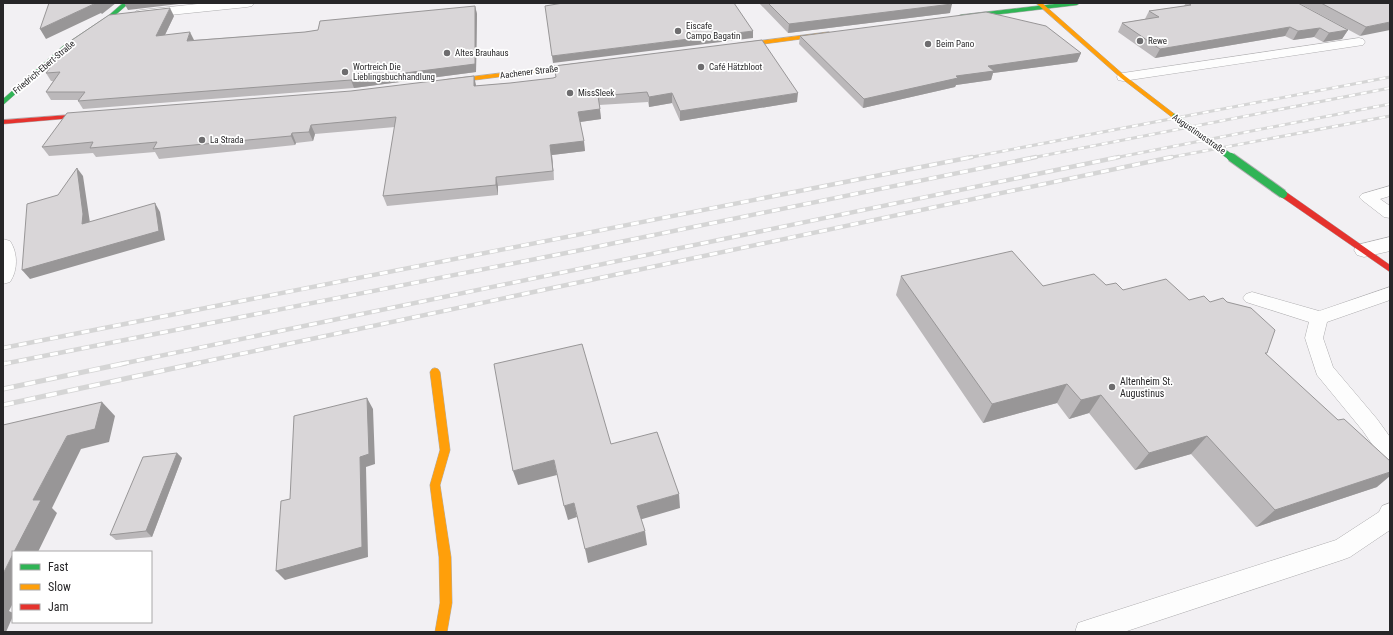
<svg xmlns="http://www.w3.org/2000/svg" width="1393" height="635" font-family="'Roboto Condensed',sans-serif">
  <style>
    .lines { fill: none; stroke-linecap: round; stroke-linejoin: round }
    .lane-casing { stroke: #aeadaf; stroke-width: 1 }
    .street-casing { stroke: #aeadaf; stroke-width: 1 }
    .fast-casing { stroke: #aeadaf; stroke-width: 1 }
    .slow-casing { stroke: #aeadaf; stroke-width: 1 }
    .jam-casing { stroke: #aeadaf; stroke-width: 1 }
    .lane { fill: #fdfdfd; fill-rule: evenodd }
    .street { fill: #fdfdfd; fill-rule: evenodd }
    .fast { fill: #30b455; fill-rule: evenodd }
    .slow { fill: #ff9f0a; fill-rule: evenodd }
    .jam { fill: #e5322d; fill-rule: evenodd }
    .rail-far2-casing { stroke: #d5d5d5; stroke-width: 3 }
    .rail-far1-casing { stroke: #d5d5d5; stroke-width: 4.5 }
    .rail-casing { stroke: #d5d5d5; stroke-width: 5 }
    .rail-far2 { stroke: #fff; stroke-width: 2; stroke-dasharray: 6; stroke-linecap: butt }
    .rail-far1 { stroke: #fff; stroke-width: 3; stroke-dasharray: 8; stroke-linecap: butt }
    .rail { stroke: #fff; stroke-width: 3.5; stroke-dasharray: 11; stroke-linecap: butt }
    .fast-bridge-far1-casing { stroke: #aeadaf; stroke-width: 7; stroke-linecap: butt }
    .fast-bridge-casing { stroke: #aeadaf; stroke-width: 10; stroke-linecap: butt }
    .fast-bridge-far1 { stroke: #30b455; stroke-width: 6 }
    .fast-bridge { stroke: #30b455; stroke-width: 8 }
    .wall { fill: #bbb8ba }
    .shaded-wall { fill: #989697 }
    .building { fill: #d9d6d8; stroke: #989697 }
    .poi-dot { fill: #6e6d6f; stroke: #fff; stroke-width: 1.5 }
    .labels { text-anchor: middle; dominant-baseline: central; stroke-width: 3.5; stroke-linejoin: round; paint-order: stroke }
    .far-poi-label { font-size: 9px; fill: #272628; stroke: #fff; text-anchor: start }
    .far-street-label { font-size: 9px; fill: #272628; stroke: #fff }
    .poi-label { font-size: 10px; fill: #272628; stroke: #fff; text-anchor: start }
  </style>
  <rect width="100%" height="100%" fill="#f2f0f3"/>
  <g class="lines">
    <g class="lane-casing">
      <path id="lane" d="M 1359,38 L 1363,39 L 1365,42 L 1363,45 L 1123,81 L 1118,80 L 1117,77 L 1118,74 L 1123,73 Z
        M 1390,186 L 1390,196 L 1380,199 L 1390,206 L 1390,218 L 1384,217 L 1362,200 L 1359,197 L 1362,194 Z
        M 1390,287 L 1390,300 L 1327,322 L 1323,338 L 1333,367 L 1377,419 L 1390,437 L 1390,463 L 1383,460 L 1363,431 L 1317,375 L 1305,338 L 1309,322 L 1246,302 L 1243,298 L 1246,294 L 1252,292 L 1319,311 Z
        M 1390,503 L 1390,530 L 1350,557 L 1342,560 L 1124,632 L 1075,632 L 1078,623 L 1087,620 L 1336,540 L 1379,512 L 1382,506 Z"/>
    </g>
    <g class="street-casing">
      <path id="street" d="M 207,3 L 254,3 L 252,6 L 247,7 L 141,18 L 136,17 L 134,14 L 136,11 L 141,10 Z
        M 1390,237 L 1390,251 L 1364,257 L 1357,255 L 1354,250 L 1357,245 Z
        M 3,239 L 10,241 C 18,253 18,270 10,282 L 3,284 Z"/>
    </g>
    <g class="fast-casing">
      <path id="fast" d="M 123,3 L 129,3 L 112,18 L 67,48 L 3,105 L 3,99 L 63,46 L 108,16 Z
        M 1063,3 L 1080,3 L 1077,5 L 960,19 L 957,17 L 960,15 Z"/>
    </g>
    <g class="slow-casing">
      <path id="slow" d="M 1036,3 L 1042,3 L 1125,76 L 1177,116 L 1177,118 L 1173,118 L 1121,78 Z
        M 829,32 L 832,34 L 831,35 L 734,48 L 731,46 L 734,44 Z
        M 583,63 L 585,64 L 585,66 L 444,84 L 441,82 L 444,80 Z
        M 435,368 L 438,369 L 440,372 L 450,450 L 440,485 L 451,557 L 452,603 L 447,632 L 435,632 L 440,603 L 439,557 L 430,485 L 440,450 L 430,372 L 432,369 Z"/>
    </g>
    <g class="jam-casing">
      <path id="jam" d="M 94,113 L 96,114 L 96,116 L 3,124 L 3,120 Z
        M 1280,192 L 1286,192 L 1390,265 L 1390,272 L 1280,196 Z"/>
    </g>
    <use href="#lane" class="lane"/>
    <use href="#street" class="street"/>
    <use href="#fast" class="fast"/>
    <use href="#slow" class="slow"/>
    <use href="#jam" class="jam"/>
    <g class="rail-far2-casing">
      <path id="rail-far2" d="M 967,158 L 1390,77
        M 1031,158 L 1390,88
        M 1114,158 L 1390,104
        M 1167,158 L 1390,116"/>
    </g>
    <g class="rail-far1-casing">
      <path id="rail-far1" d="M 3,348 L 972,157
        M 3,364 L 571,252 L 1036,157
        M 121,364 L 1119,157
        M 193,364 L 1172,157"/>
    </g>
    <g class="rail-casing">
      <path id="rail" d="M 3,364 L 6,363
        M 3,389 L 126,363
        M 3,405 L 198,363"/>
    </g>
    <use href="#rail-far2" class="rail-far2"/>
    <use href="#rail-far1" class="rail-far1"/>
    <use href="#rail" class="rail"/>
    <g class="fast-bridge-far1-casing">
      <path id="fast-bridge-far1" d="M 1175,117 L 1232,158"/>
    </g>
    <g class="fast-bridge-casing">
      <path id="fast-bridge" d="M 1231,157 L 1283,194"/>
    </g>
    <use href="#fast-bridge-far1" class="fast-bridge-far1"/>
    <use href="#fast-bridge" class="fast-bridge"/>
  </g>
  <path class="wall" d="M 759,3 L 947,3 L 950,13 L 788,33 Z
    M 1186,3 L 1298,3 L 1348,30 L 1342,39 L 1323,42 L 1314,37 L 1293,40 L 1285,36 L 1155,58 L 1118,32 L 1122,23 L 1145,19 L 1149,11 L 1184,6 Z
    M 1299,3 L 1390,3 L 1360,36 Z
    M 475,6 L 477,14 L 476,72 L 354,88 L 83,109 L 78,101 L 79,100 L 51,100 L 46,92 L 53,81 L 51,81 L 46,73 L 174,16 L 165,35 L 194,40 L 305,32 Z
    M 800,36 L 1081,53 L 1077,62 L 993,73 L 991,80 L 956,85 L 955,87 L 863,108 L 799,44 Z
    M 510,83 L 797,102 L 680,121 L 672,103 L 649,107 L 648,102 L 599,105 L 601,119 L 580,122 L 585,151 L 552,155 L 554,180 L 498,186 L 498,195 L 387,206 L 383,196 L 395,127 L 315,134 L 313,141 L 296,143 L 295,145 L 159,159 L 155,152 L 96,157 L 93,153 L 49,156 L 42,147 L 476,85 L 476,86 Z
    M 901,276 L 1043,286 L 1106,285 L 1123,290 L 1189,300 L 1267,353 L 1266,354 L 1377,487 L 1256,527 L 1191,454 L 1135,470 L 1089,413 L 1069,419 L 1057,403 L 983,423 L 896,295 Z
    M 177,453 L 182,458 L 152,537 L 116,540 L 110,535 Z"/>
  <path class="shaded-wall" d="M 96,3 L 116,3 L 102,14 L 101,13 L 46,39 L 40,29 Z
    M 124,3 L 180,3 L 179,4 L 128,10 Z
    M 952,4 L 950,13 L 788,33 L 789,24 Z
    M 475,6 L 477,14 L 476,72 L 354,88 L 351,80 Z
    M 170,8 L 174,16 L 161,43 L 156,36 Z
    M 1390,22 L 1390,30 L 1360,36 L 1366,27 Z
    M 1290,27 L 1285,36 L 1155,58 L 1160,49 Z
    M 1320,28 L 1314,37 L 1293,40 L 1298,31 Z
    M 1348,30 L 1342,39 L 1323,42 L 1329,33 Z
    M 753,31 L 753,38 L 553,63 L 552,56 Z
    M 190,32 L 194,40 L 187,41 Z
    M 1081,53 L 1077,62 L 993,73 L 991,80 L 956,85 L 955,87 L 863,108 L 864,99 L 956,76 L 988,66 Z
    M 474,76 L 476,85 L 476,96 L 474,86 Z
    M 672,93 L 672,103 L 649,107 L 649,97 Z
    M 798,93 L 797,102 L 680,121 L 680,111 Z
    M 600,109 L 601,119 L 580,122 L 578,112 Z
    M 311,125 L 315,134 L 313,141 L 309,132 Z
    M 292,133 L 296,143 L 295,145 L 291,136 Z
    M 584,141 L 585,151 L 552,155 L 554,180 L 553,171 L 550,145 Z
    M 77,168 L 83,176 L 90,223 L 82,224 Z
    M 496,177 L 498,186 L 498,195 L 496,185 Z
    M 155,203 L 160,212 L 165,240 L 30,279 L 22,270 Z
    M 1067,384 L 1057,403 L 983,423 L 992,404 Z
    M 1101,395 L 1089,413 L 1069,419 L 1081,400 Z
    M 367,398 L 373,409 L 375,464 L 366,467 L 368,557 L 285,580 L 276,571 Z
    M 102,402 L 115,416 L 109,442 L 81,449 L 52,508 L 57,513 L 38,552 L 14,552 L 33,500 L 67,436 Z
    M 1207,436 L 1191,454 L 1135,470 L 1149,453 Z
    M 177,453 L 182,458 L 152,537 L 146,531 Z
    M 554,460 L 557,475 L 518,485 L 513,471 Z
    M 1390,472 L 1390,476 L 1377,487 L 1256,527 L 1275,510 Z
    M 679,494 L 680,508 L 639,520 L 637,506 Z
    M 574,503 L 577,517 L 568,520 L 564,506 Z
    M 645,531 L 647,545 L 588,563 L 585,549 Z
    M 13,554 L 13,603 L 9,611 L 13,613 L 13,616 L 6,632 L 3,632 L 3,574 Z"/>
  <path class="building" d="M 49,3 L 96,3 L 40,29 Z
    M 563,3 L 734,3 L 753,31 L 552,56 L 545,6 Z
    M 768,3 L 947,3 L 952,4 L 789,24 Z
    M 1188,3 L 1298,3 L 1348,30 L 1329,33 L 1320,28 L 1298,31 L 1290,27 L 1160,49 L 1122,23 L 1159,17 L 1149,11 L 1191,5 Z
    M 1321,3 L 1390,3 L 1390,22 L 1366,27 Z
    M 475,6 L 475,64 L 351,80 L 78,101 L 85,92 L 46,92 L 60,72 L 46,73 L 72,40 L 109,15 L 170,8 L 156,36 L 190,32 L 187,41 L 305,32 L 318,30 L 320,21 Z
    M 986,12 L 1046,26 L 1081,53 L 988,66 L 994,71 L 956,76 L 958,78 L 864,99 L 800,36 Z
    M 762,40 L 798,93 L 680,111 L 672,93 L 649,97 L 647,92 L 598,96 L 600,109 L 578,112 L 584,141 L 550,145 L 553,171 L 496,177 L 496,185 L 383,196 L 396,117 L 311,125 L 309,132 L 292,133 L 291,136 L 172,147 L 153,149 L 157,142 L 90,148 L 93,142 L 42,147 L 67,113 L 351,91 L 474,76 L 474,86 L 510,83 L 553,78 L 556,77 L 554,66 Z
    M 77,168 L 83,214 L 82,224 L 155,203 L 159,231 L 22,270 L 27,204 L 58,195 Z
    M 1012,251 L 1043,286 L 1094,274 L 1106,285 L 1116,283 L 1123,290 L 1166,279 L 1189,300 L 1204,296 L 1210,302 L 1223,298 L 1227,302 L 1251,308 L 1275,330 L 1267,353 L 1265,353 L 1338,420 L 1344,419 L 1390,461 L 1390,472 L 1275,510 L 1207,436 L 1149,453 L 1101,395 L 1081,400 L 1067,384 L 992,404 L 901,276 Z
    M 582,344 L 611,444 L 657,432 L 679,494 L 637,506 L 645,531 L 585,549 L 574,503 L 564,506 L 554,460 L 513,471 L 494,364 Z
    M 367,398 L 369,454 L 360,457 L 362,547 L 276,571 L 281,501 L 290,499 L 294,416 Z
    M 102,402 L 95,429 L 67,436 L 33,500 L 41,500 L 14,552 L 13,552 L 13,554 L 3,574 L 3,425 Z
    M 177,453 L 146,531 L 110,535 L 143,457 Z"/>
  <g class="poi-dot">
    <circle cx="678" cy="31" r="4"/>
    <circle cx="1140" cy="41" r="4"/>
    <circle cx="928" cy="44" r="4"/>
    <circle cx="447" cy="53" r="4"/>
    <circle cx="701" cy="67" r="4"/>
    <circle cx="345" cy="72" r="4"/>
    <circle cx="570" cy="93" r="4"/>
    <circle cx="202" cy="140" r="4"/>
    <circle cx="1112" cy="387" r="4"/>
  </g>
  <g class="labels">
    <g class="far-poi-label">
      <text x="686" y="26">Eiscafe<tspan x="686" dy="10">Campo Bagatin</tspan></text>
      <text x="1148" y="41">Rewe</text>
      <text x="936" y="44">Beim Pano</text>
      <text x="455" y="53">Altes Brauhaus</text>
      <text x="353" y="67">Wortreich Die<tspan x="353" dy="10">Lieblingsbuchhandlung</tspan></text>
      <text x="709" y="67">Café Hätzbloot</text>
      <text x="578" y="93">MissSleek</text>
      <text x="210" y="140">La Strada</text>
    </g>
    <g class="far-street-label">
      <text transform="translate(44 67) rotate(-40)">Friedrich-Ebert-Straße</text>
      <text transform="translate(529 72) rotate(-7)">Aachener Straße</text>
      <text transform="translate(1199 134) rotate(35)">Augustinusstraße</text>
    </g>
    <g class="poi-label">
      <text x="1120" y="381">Altenheim St.<tspan x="1120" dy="12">Augustinus</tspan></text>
    </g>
  </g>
  <rect width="1393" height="635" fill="none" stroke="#272628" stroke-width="8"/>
  <rect x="12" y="551" width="140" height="72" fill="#ffffff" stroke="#a9a8a9"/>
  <rect x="20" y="564" width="20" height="6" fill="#30b455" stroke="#a9a8a9"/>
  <text x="48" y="571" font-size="12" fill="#272628">Fast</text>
  <rect x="20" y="584" width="20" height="6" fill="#ff9f0a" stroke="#a9a8a9"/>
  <text x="48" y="591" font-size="12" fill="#272628">Slow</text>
  <rect x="20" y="604" width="20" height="6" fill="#e5322d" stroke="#a9a8a9"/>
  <text x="48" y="611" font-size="12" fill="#272628">Jam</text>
</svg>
